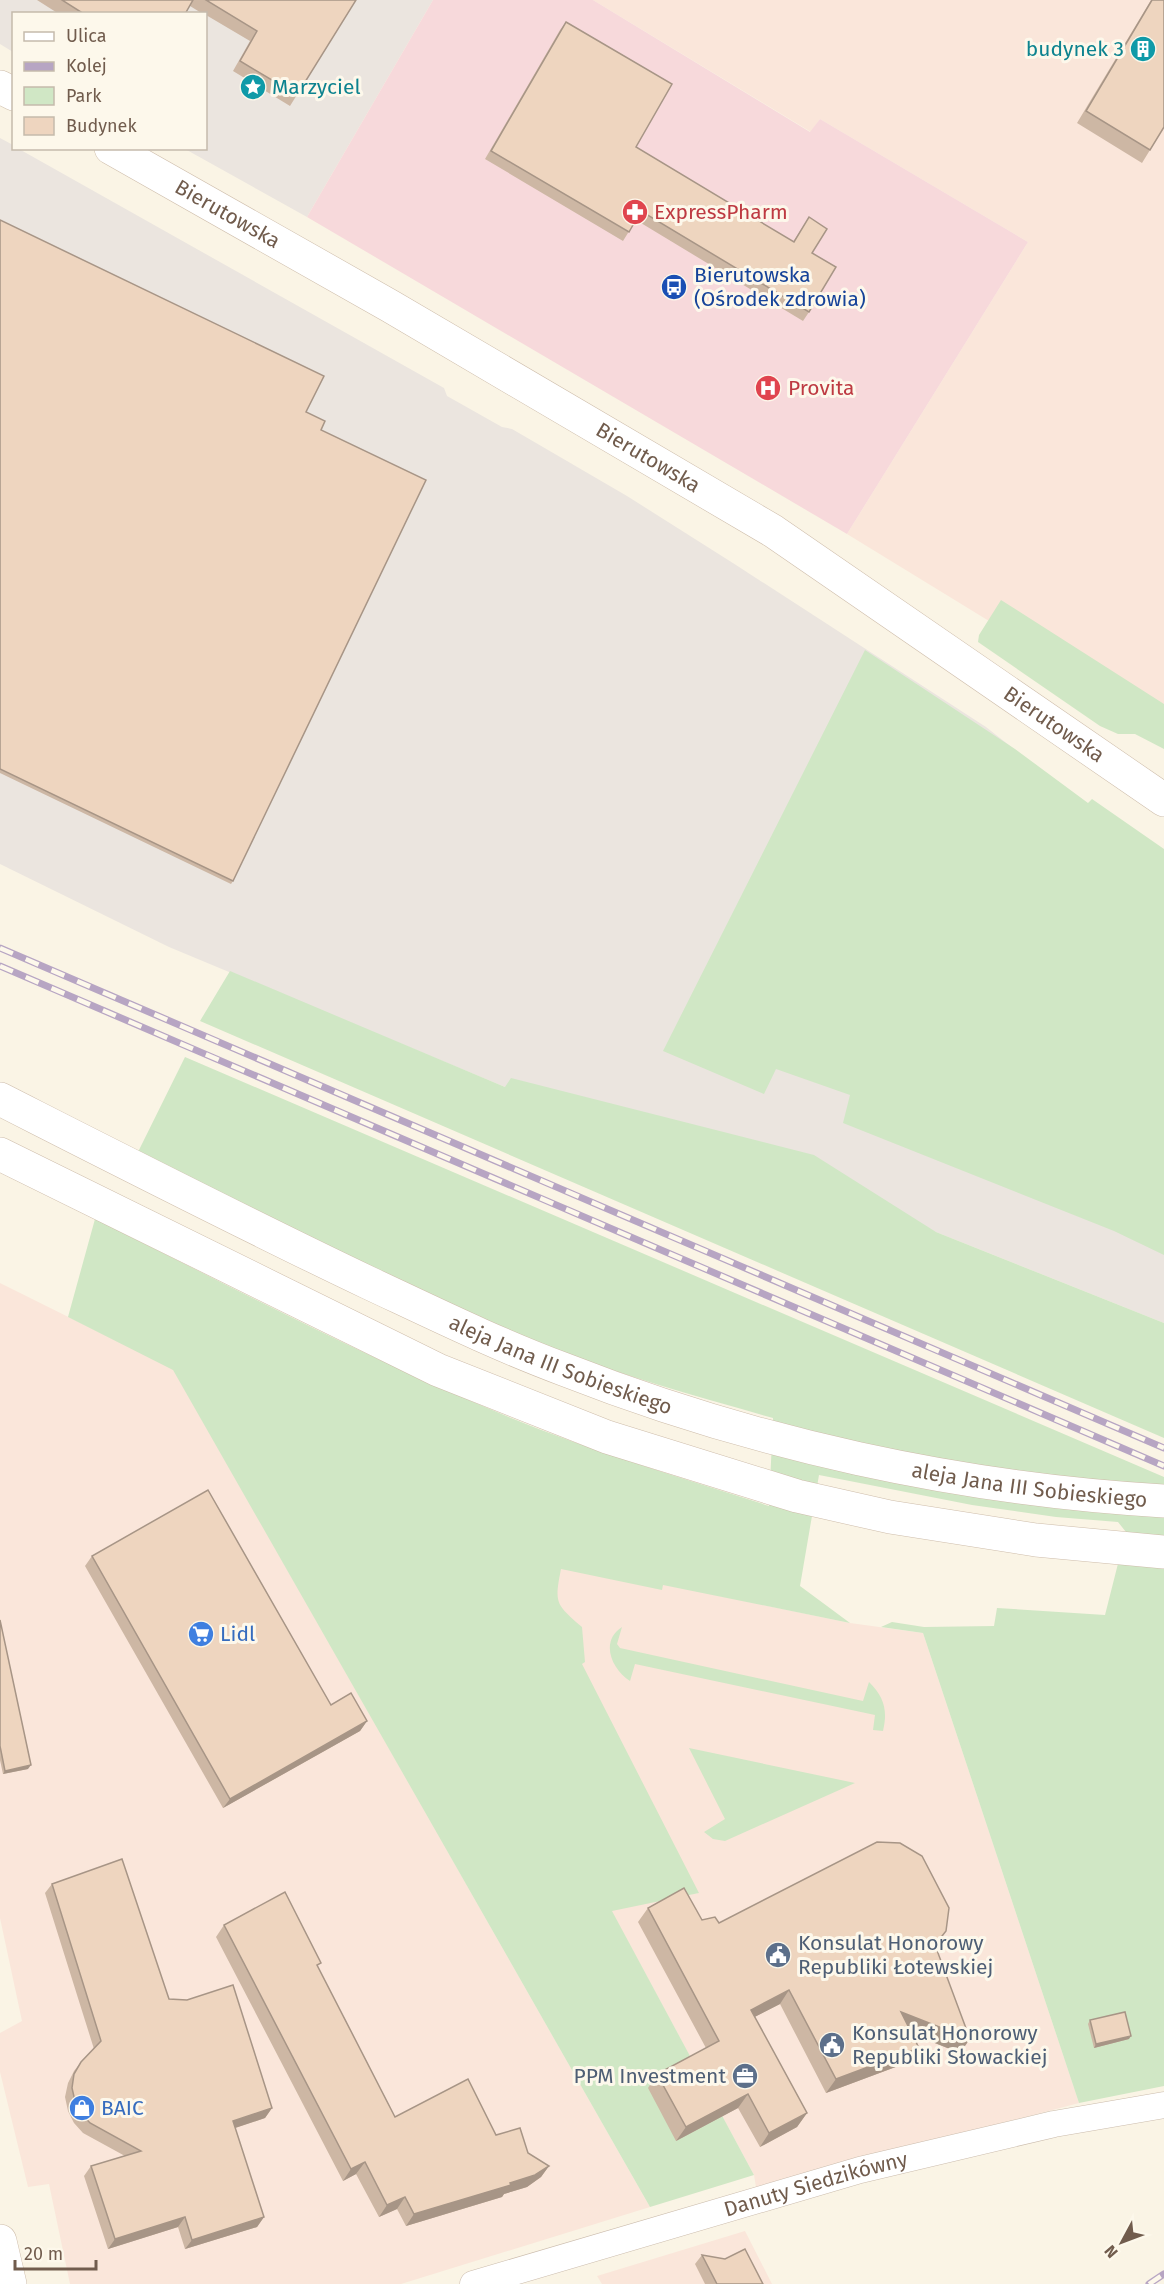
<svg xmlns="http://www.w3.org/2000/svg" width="1164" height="2284" font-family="'Fira Sans',sans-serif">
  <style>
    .commercial { fill: #fae6da }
    .industrial { fill: #ebe5df }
    .medical { fill: #f7d9db }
    .green { fill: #d0e7c5 }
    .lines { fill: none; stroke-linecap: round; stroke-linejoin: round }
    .street-casing { stroke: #cbbcad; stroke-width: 27 }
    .secondary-casing { stroke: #cebdab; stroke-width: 34 }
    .street { stroke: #fff; stroke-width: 26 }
    .secondary { stroke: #fff; stroke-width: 33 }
    .rail-casing { stroke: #b7a5c3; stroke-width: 7 }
    .rail { stroke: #fdf8eb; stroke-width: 4.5; stroke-dasharray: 14; stroke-linecap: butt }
    .wall { fill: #cdb7a4 }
    .shaded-wall { fill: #a79586 }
    .building { fill: #eed5bf; stroke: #a79586; stroke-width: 1.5 }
    .labels { text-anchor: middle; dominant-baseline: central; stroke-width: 6; stroke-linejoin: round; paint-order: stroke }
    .culture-label { font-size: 21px; fill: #0d838f; stroke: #fdf8eb; text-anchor: end }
    .health-label { font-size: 21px; fill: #be3a42; stroke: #fdf8eb; text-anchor: start }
    .street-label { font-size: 21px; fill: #715c4d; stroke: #fdf8eb }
    .transit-label { font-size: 21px; fill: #164399; stroke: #fdf8eb; text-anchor: start }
    .shop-label { font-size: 21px; fill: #366cbe; stroke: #fdf8eb; text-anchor: start }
    .service-label { font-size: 21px; fill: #4e5e75; stroke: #fdf8eb; text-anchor: start }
  </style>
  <rect width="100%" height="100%" fill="#faf4e5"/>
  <path class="commercial" d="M 593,0 L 1164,0 L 1164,728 L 847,534 L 1028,242 L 820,119 L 811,132 Z
    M 0,1283 L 173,1369 L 650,2207 L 401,2284 L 70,2284 L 49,2184 L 28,2187 L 0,2072 L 0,2033 L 22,2021 L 0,1918 Z
    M 511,1527 L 663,1584 L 850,1623 L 923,1633 L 1079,2103 L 756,2187 L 754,2175 L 611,1910 L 698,1893 Z
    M 745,2231 L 772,2284 L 602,2284 L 597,2276 Z"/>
  <path class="industrial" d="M 0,0 L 433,0 L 307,217 L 185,149 L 206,148 L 206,14 L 14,14 L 13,52 L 0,44 Z
    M 0,138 L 13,145 L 14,148 L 19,149 L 444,388 L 447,396 L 502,427 L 512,429 L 627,496 L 736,565 L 986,727 L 1164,868 L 1164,1323 L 936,1232 L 505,1087 L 169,947 L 0,864 Z"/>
  <path class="medical" d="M 433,0 L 593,0 L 810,132 L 820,119 L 1028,242 L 847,534 L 307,217 Z"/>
  <path class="green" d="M 1001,600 L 1164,704 L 1164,749 L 1135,734 L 1118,734 L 1100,726 L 978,642 L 979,635 Z
    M 865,650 L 1015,749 L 1088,803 L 1092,799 L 1164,849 L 1164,1255 L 1114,1231 L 843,1123 L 850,1095 L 776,1069 L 764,1094 L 663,1051 Z
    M 230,971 L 505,1087 L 511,1078 L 814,1155 L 936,1232 L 1164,1323 L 1164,1438 L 200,1021 Z
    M 185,1057 L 1164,1477 L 1164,2086 L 1079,2103 L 923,1633 L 881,1627 L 892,1622 L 924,1627 L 994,1626 L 997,1608 L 1105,1615 L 1126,1532 L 1118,1522 L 1056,1517 L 972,1505 L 819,1475 L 800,1586 L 850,1623 L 663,1585 L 662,1590 L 561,1569 C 554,1604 556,1604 582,1627 L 585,1662 L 582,1664 L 699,1893 L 612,1911 L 754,2175 L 650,2207 L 173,1370 L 68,1317 L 95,1219 C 230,1286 364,1357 504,1415 C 590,1451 680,1477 769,1506 L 773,1418 C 699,1397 624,1376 552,1349 C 411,1296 273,1219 138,1152 Z
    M 622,1627 L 617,1644 L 620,1648 L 863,1701 L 869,1682 C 884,1697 888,1710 883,1731 L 873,1730 L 875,1715 L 635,1664 L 630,1681 C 611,1669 600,1641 622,1627 Z
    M 689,1748 L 855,1783 L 725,1841 L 713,1839 L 704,1832 L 725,1819 Z"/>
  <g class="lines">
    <g class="street-casing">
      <g id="street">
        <path id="s1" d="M 473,2284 L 860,2170 L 1054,2124 L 1164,2105"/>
      </g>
    </g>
    <g class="secondary-casing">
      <g id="secondary">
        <path d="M 0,87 L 14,94"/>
        <path id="s2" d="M 111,148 L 390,306 L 773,531 L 1164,800"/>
        <path id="s3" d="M 0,1099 C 122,1161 245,1224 369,1283 C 433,1313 496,1344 563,1369 C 754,1444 959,1489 1164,1501"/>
        <path d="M 0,1154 L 438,1370 L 607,1437 L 797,1496 L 890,1517 L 1036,1540 L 1164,1552"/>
        <path d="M 0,2241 L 10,2284"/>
      </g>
    </g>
    <use href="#street" class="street"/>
    <use href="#secondary" class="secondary"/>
    <g class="rail-casing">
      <path id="rail" d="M 0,948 L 1164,1448
        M 0,966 L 1164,1466
        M 1149,2284 L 1164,2274"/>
    </g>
    <use href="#rail" class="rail"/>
  </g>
  <path class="wall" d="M 37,0 L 356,0 L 290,106 L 233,71 L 250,41 L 206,15 L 206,14 L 203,14 L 190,6 L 185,14 L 59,14 Z
    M 1151,0 L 1164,0 L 1150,150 L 1142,163 L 1077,123 Z
    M 566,22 L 636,147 L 793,242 L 809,217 L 812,253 L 809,312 L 803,321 L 636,220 L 623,241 L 485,159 L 560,30 Z
    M 0,220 L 306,412 L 321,430 L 233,881 L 231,884 L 0,773 Z
    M 92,1556 L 331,1705 L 367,1721 L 360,1731 L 223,1808 L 85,1566 Z
    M 0,1620 L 28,1769 L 3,1774 L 0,1760 Z
    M 52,1884 L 169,1999 L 272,2108 L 265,2118 L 235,2128 L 264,2217 L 257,2227 L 185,2249 L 178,2227 L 108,2249 L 84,2176 L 91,2166 L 125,2156 L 83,2133 L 74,2123 L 68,2111 L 65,2097 L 68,2083 L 74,2071 L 81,2062 L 94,2049 L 45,1893 Z
    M 648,1908 L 719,1923 L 935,1945 L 960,2053 L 912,2034 L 909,2062 L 826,2093 L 780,2004 L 754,2017 L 807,2113 L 797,2127 L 760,2147 L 738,2108 L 676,2141 L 648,2088 L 657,2074 L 706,2048 L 638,1922 Z
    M 224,1925 L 318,1967 L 395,2117 L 496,2135 L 549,2166 L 541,2177 L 527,2187 L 504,2194 L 502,2197 L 406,2226 L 397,2209 L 379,2217 L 356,2174 L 343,2181 L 216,1937 Z
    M 1090,2020 L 1129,2039 L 1094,2048 L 1088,2024 Z
    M 702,2255 L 763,2284 L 705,2284 L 695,2264 Z"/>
  <path class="shaded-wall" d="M 367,1721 L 360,1731 L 223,1808 L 230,1799 Z
    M 31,1765 L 28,1769 L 3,1774 L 5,1771 Z
    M 789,1990 L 780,2004 L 741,2024 L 751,2010 Z
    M 901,2012 L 970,2039 L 960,2053 L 892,2026 Z
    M 1131,2036 L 1129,2039 L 1094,2048 L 1096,2044 Z
    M 919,2048 L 909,2062 L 826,2093 L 836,2079 Z
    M 748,2094 L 738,2108 L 676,2141 L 686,2127 Z
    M 272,2108 L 265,2118 L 226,2131 L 233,2121 Z
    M 807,2113 L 797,2127 L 760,2147 L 769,2133 Z
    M 365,2162 L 356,2174 L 343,2181 L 351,2169 Z
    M 549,2166 L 541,2177 L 527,2187 L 504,2194 L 502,2197 L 406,2226 L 414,2214 Z
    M 405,2197 L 397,2209 L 379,2217 L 387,2205 Z
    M 185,2217 L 178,2227 L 108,2249 L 115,2239 Z
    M 264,2217 L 257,2227 L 185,2249 L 192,2240 Z"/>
  <path class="building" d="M 62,0 L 193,0 L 185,14 L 84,14 Z
    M 206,0 L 356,0 L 297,95 L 240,61 L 257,31 Z
    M 1152,0 L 1164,0 L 1164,127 L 1150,150 L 1086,111 Z
    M 566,22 L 672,84 L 636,147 L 794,242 L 809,217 L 827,229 L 812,253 L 836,267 L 809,312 L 641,211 L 629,232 L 491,151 Z
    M 0,220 L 324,376 L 306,412 L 325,421 L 321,430 L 426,480 L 233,881 L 0,769 Z
    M 208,1490 L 331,1705 L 351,1693 L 367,1721 L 230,1799 L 92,1556 Z
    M 0,1620 L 31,1765 L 5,1771 L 0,1746 Z
    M 877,1842 L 900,1843 L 922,1856 L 949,1908 L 946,1931 L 935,1945 L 970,2039 L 901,2012 L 919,2048 L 836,2079 L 789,1990 L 751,2010 L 807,2113 L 769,2133 L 748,2094 L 686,2127 L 657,2074 L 719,2041 L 648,1908 L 684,1888 L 702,1920 L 715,1917 L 719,1923 Z
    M 122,1859 L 169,1999 L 187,2000 L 233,1985 L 272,2108 L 233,2121 L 264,2217 L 192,2240 L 185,2217 L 115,2239 L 91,2166 L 141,2151 L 90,2123 L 81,2113 L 75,2101 L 72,2088 L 74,2074 L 81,2062 L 101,2041 L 52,1884 Z
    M 285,1892 L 321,1963 L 317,1965 L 395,2117 L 468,2079 L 496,2135 L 520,2128 L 528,2153 L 549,2166 L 535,2175 L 510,2183 L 511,2185 L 414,2214 L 405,2197 L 387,2205 L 365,2162 L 351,2169 L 224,1925 Z
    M 1125,2012 L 1131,2036 L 1096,2044 L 1090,2020 Z
    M 745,2249 L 763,2284 L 717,2284 L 702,2255 L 725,2259 Z"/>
  <defs>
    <g id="building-disc" transform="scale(1.35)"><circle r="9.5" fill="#0f9aa8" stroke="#fdf8eb"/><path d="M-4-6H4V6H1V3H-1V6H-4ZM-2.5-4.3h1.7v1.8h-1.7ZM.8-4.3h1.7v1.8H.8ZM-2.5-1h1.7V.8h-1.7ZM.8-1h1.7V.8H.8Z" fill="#fff"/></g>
    <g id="sight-disc" transform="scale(1.35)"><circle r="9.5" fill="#0f9aa8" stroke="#fdf8eb"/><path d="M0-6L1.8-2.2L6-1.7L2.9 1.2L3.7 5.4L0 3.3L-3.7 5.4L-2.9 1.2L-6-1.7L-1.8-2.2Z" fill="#fff"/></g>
    <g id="pharmacy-disc" transform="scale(1.35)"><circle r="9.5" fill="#e0444e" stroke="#fdf8eb"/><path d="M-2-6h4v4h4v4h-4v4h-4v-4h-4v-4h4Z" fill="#fff"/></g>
    <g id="bus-disc" transform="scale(1.35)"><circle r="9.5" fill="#1a4fb4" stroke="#fdf8eb"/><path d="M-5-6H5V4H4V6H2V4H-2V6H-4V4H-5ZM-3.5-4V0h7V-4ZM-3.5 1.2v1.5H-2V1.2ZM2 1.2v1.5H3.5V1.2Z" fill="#fff"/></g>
    <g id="hospital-disc" transform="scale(1.35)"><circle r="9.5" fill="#e0444e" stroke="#fdf8eb"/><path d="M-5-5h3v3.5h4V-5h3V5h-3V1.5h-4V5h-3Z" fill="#fff"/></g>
    <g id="supermarket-disc" transform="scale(1.35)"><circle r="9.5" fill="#3f7fe0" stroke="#fdf8eb"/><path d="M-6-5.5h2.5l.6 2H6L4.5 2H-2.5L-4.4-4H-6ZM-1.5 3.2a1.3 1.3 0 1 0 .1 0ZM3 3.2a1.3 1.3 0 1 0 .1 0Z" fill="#fff"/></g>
    <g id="civic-disc" transform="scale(1.35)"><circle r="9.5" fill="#5c6f8a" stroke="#fdf8eb"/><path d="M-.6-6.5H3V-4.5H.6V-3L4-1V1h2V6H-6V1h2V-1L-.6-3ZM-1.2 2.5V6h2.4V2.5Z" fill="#fff"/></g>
    <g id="office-disc" transform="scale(1.35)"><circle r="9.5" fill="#5c6f8a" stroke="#fdf8eb"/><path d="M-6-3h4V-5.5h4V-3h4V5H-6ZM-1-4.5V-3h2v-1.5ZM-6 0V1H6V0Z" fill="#fff"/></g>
    <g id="shop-disc" transform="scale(1.35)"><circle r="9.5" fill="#3f7fe0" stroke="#fdf8eb"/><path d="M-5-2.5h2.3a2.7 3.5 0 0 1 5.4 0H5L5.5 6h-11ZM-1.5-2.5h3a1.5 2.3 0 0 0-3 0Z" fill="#fff"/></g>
  </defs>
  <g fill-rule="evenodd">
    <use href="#building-disc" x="1143" y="49"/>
    <use href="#sight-disc" x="253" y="87"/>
    <use href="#pharmacy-disc" x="635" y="212"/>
    <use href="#bus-disc" x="674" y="287"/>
    <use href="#hospital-disc" x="768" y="388"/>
    <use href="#supermarket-disc" x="201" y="1634"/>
    <use href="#civic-disc" x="778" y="1955"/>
    <use href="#civic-disc" x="832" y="2045"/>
    <use href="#office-disc" x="745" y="2076"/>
    <use href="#shop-disc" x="82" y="2108"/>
  </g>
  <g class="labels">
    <g class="culture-label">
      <text x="1124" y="49">budynek 3</text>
      <text x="272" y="87" text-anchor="start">Marzyciel</text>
    </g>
    <g class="health-label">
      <text x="654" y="212">ExpressPharm</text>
      <text x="788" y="388">Provita</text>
    </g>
    <g class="street-label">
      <text stroke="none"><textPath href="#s2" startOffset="134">Bierutowska</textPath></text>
      <text stroke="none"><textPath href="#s2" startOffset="620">Bierutowska</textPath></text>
      <text stroke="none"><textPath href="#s2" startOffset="1106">Bierutowska</textPath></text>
      <text stroke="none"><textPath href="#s3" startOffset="621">aleja Jana III Sobieskiego</textPath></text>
      <text stroke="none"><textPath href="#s3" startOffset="1107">aleja Jana III Sobieskiego</textPath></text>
      <text stroke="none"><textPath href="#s1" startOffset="357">Danuty Siedzikówny</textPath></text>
    </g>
    <g class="transit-label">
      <text x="694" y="275">Bierutowska<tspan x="694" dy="24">(Ośrodek zdrowia)</tspan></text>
    </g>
    <g class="shop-label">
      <text x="220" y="1634">Lidl</text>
      <text x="101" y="2108">BAIC</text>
    </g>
    <g class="service-label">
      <text x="798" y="1943">Konsulat Honorowy<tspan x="798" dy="24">Republiki Łotewskiej</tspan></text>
      <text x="852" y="2033">Konsulat Honorowy<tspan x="852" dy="24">Republiki Słowackiej</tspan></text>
      <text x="726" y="2076" text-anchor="end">PPM Investment</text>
    </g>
  </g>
  <rect x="12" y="12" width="195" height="138" fill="#fdf8eb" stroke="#c5baac" stroke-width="1.5"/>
  <rect x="24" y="32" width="30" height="9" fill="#ffffff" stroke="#c5baac" stroke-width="1.5"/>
  <text x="66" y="42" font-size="18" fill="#715c4d">Ulica</text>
  <rect x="24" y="62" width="30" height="9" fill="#b7a5c3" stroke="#c5baac" stroke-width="1.5"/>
  <text x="66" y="72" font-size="18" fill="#715c4d">Kolej</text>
  <rect x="24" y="87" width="30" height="18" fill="#d0e7c5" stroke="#c5baac" stroke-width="1.5"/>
  <text x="66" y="102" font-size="18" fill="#715c4d">Park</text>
  <rect x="24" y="117" width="30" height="18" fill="#eed5bf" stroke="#c5baac" stroke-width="1.5"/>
  <text x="66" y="132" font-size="18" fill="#715c4d">Budynek</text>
  <g transform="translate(1122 2242) rotate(229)" stroke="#fdf8eb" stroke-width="4.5" paint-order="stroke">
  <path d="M0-4.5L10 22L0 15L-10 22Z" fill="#715c4d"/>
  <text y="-9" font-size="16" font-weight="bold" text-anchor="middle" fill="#715c4d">N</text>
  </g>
  <path d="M15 2260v9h81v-9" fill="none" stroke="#715c4d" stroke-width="3"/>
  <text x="24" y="2260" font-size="18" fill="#715c4d" stroke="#fdf8eb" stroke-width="4.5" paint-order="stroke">20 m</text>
</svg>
